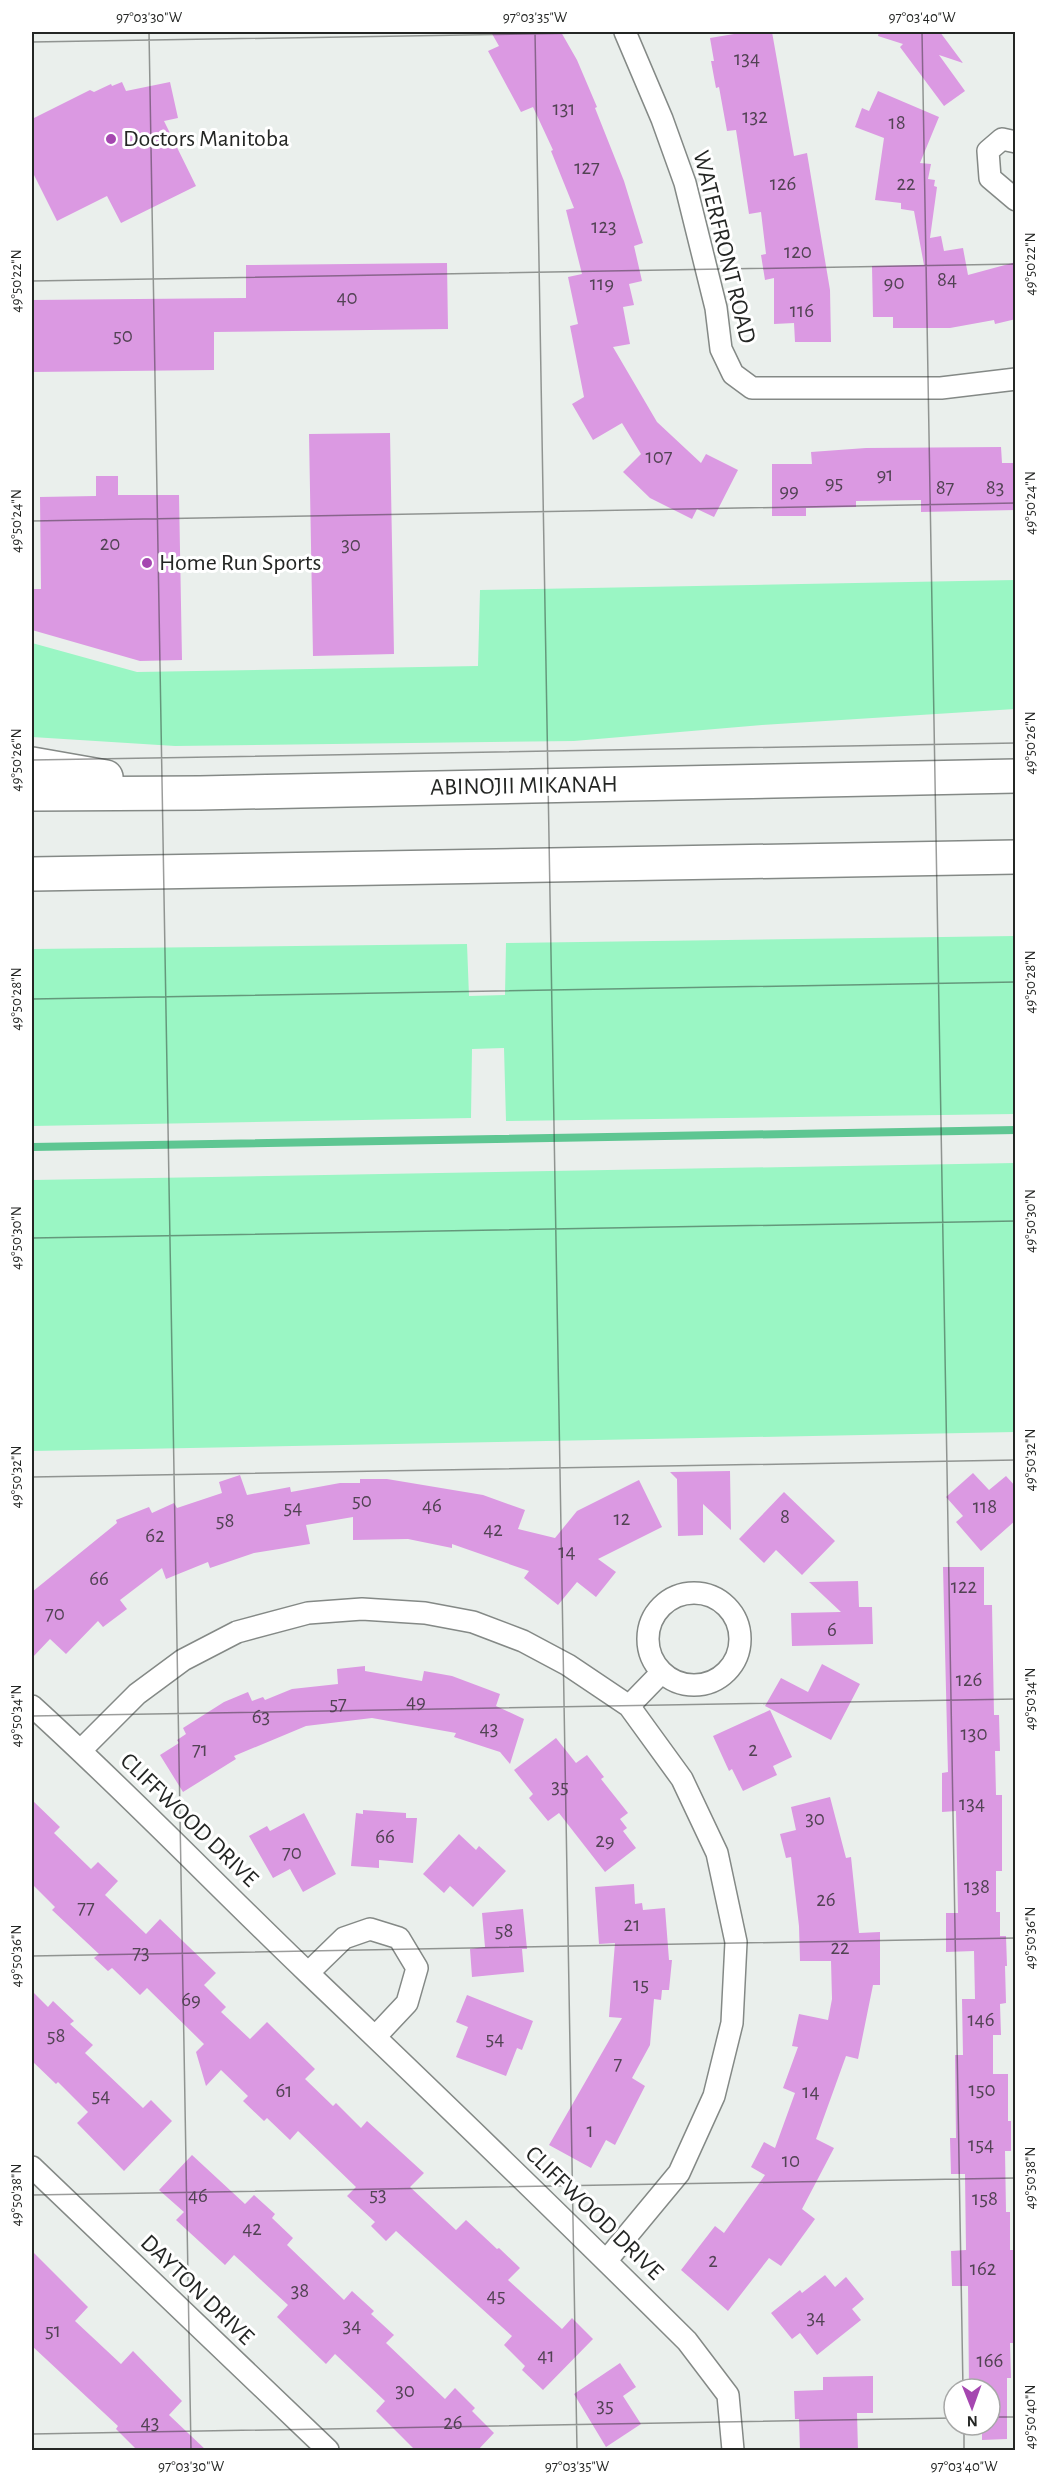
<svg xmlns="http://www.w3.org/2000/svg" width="1047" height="2482" font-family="'Alegreya Sans',sans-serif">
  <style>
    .green { fill: #9af6c4 }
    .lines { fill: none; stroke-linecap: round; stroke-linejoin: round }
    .stream { stroke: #5ec692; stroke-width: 8 }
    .building { fill: #db99e2 }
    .street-casing { stroke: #848986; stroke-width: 24 }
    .primary-casing { stroke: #848986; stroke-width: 36 }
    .street { stroke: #fff; stroke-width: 21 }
    .primary { stroke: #fff; stroke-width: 33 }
    .ticks { fill: none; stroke: #242624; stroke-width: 1.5; stroke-opacity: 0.45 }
    .poi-dot { fill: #a547b0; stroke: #fff; stroke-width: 2 }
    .labels { text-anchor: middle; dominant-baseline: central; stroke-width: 6; stroke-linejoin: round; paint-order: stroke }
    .number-label { font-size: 21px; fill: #524354 }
    .poi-label { font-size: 24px; fill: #242624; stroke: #fff; text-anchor: start }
    .street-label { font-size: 24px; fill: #242624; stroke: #fff }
    .neatline { fill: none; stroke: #242624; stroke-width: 2 }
    .ticks-label { font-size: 15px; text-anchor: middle; fill: #242624 }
  </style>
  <rect width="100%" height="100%" fill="#eaefec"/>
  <path class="green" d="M 1015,580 L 1015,709 L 762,725 L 574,741 L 175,746 L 32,737 L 32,643 L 137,672 L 478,666 L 480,590 Z
    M 1015,936 L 1015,1114 L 506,1121 L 504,1048 L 472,1049 L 471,1118 L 32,1126 L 32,949 L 467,944 L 469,996 L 505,995 L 506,943 Z
    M 1015,1163 L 1015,1432 L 32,1451 L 32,1180 Z"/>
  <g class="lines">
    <path class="stream" d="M 32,1147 L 1016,1130"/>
  </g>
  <path class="building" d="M 491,32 L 561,32 L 577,60 L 597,107 L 595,108 L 624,181 L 643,243 L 634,246 L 642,281 L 629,284 L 634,305 L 623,307 L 630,344 L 613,347 L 657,422 L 701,463 L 706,454 L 738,470 L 714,517 L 697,509 L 692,519 L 650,498 L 623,472 L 641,454 L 622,423 L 593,440 L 572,404 L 584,397 L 570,326 L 578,324 L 568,277 L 582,274 L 566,210 L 574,208 L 551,151 L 553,150 L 533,107 L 521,112 L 488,51 L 499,46 Z
    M 746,32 L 772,32 L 794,156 L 807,153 L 830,290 L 831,342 L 795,342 L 794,323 L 774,324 L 774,278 L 765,280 L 761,255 L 766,254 L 761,212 L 749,214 L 736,130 L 727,131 L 719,87 L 716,88 L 711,61 L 714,61 L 710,38 Z
    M 879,32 L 940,32 L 963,63 L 939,55 L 965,91 L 944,106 L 900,47 L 903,44 L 878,36 Z
    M 122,82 L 126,91 L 170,82 L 178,118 L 164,121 L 196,186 L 121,223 L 107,196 L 57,221 L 32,171 L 32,119 L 90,90 L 94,92 L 111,84 L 112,86 Z
    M 878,91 L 939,117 L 920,163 L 931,164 L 928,179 L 935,180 L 934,186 L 937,187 L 930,238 L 941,236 L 944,251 L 963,248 L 968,275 L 1016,262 L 1016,319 L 995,324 L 994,320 L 950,328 L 893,328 L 893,317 L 873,317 L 872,266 L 924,265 L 914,211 L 901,209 L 901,203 L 875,200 L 884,138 L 855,127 L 862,108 L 869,111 Z
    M 447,263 L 448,329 L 214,332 L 214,370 L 32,372 L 32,300 L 246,298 L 246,265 Z
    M 390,433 L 394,654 L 313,656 L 309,434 Z
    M 1001,447 L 1002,463 L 1016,463 L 1016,510 L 921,512 L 921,500 L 856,501 L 856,507 L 806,508 L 806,516 L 772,516 L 772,464 L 812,464 L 811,452 L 866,448 Z
    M 96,476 L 118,476 L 118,495 L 179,495 L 182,660 L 140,661 L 32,630 L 32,589 L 41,589 L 40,497 L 96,496 Z
    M 730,1471 L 731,1530 L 703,1504 L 703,1535 L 678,1536 L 677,1479 L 670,1472 Z
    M 973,1473 L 989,1490 L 1006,1476 L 1016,1487 L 1016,1520 L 981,1551 L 956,1522 L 963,1516 L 946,1497 Z
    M 240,1475 L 247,1495 L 290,1487 L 291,1492 L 340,1483 L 360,1483 L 360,1479 L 387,1479 L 483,1495 L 525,1510 L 518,1529 L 555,1538 L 577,1511 L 639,1480 L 662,1527 L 598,1559 L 616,1572 L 596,1597 L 577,1582 L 558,1605 L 524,1578 L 529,1571 L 452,1544 L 452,1548 L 408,1539 L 353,1540 L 353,1517 L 306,1525 L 310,1544 L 254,1553 L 210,1568 L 208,1562 L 166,1579 L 162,1568 L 120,1600 L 127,1609 L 103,1627 L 98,1621 L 66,1654 L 50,1639 L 32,1658 L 32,1592 L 117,1523 L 116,1520 L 149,1507 L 152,1513 L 174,1503 L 177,1508 L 222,1493 L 219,1482 Z
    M 784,1492 L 835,1541 L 802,1575 L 776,1550 L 764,1563 L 739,1539 Z
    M 943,1567 L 984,1567 L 984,1605 L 992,1605 L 994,1715 L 999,1715 L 1000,1751 L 995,1751 L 996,1795 L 1002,1795 L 1002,1871 L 996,1871 L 996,1912 L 1000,1912 L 1000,1936 L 1006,1936 L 1007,1966 L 1005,1966 L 1006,2003 L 1000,2004 L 1001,2035 L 993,2035 L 993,2074 L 1008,2074 L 1008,2121 L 1011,2121 L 1011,2151 L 1005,2151 L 1006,2212 L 1010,2212 L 1010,2250 L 1013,2250 L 1015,2343 L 1010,2343 L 1011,2378 L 1007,2378 L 1007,2439 L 982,2440 L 982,2425 L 969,2426 L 990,2425 L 990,2389 L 969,2389 L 968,2286 L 952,2286 L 951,2251 L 966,2250 L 965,2174 L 951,2174 L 950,2138 L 956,2138 L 955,2055 L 963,2055 L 962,1999 L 975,1999 L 974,1951 L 946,1952 L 946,1913 L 958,1913 L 956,1811 L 942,1812 L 942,1773 L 948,1772 Z
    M 858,1581 L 859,1607 L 872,1607 L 873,1644 L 792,1646 L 791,1613 L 841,1612 L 809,1582 Z
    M 822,1664 L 860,1684 L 831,1740 L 765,1706 L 781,1678 L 808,1692 Z
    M 365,1666 L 365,1671 L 422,1681 L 424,1671 L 452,1676 L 500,1694 L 496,1706 L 524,1719 L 510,1764 L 500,1752 L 454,1737 L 456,1733 L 372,1718 L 306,1726 L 234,1756 L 236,1759 L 183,1792 L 160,1755 L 179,1743 L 177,1740 L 186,1734 L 183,1728 L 224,1702 L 248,1692 L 252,1701 L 263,1697 L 265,1700 L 292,1689 L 338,1684 L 337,1669 Z
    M 770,1710 L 792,1757 L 773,1766 L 777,1775 L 743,1791 L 732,1769 L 729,1771 L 713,1736 Z
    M 556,1738 L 576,1763 L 587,1755 L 604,1777 L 601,1779 L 628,1813 L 620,1819 L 627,1828 L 623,1831 L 636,1848 L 605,1872 L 559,1813 L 548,1821 L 529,1798 L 533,1794 L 514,1770 Z
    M 830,1797 L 846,1858 L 851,1857 L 859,1933 L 880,1932 L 880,1985 L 873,1985 L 858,2059 L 846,2056 L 816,2139 L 834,2148 L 802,2209 L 815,2219 L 781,2266 L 769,2258 L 728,2311 L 681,2270 L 715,2226 L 724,2233 L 765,2175 L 751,2167 L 764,2142 L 775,2148 L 795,2093 L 783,2088 L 798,2047 L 792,2046 L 799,2014 L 828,2020 L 832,1999 L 831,1961 L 800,1961 L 799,1926 L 791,1857 L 786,1858 L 780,1834 L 796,1830 L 791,1807 Z
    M 32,1800 L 60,1827 L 54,1833 L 91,1869 L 98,1862 L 118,1881 L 105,1895 L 146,1934 L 160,1919 L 216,1973 L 204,1985 L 226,2007 L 221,2012 L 250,2039 L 267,2022 L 315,2069 L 305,2079 L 333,2106 L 336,2103 L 361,2128 L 367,2121 L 424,2173 L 410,2187 L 456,2230 L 466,2220 L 497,2249 L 499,2248 L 520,2268 L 508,2280 L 562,2329 L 572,2318 L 593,2339 L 543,2390 L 522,2370 L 525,2366 L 504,2345 L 512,2336 L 396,2231 L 386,2241 L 371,2226 L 375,2222 L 347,2196 L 356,2187 L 298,2131 L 290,2140 L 267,2118 L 264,2121 L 243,2101 L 248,2096 L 221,2070 L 206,2086 L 196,2052 L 204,2044 L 147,1988 L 140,1995 L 112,1968 L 108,1971 L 94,1958 L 99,1954 L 52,1910 L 55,1907 L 32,1884 Z
    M 363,1810 L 406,1813 L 406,1818 L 417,1818 L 413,1863 L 379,1860 L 379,1868 L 351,1866 L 356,1813 L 363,1814 Z
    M 304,1813 L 336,1874 L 303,1892 L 290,1869 L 273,1878 L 249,1836 L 267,1826 L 270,1831 Z
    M 459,1834 L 476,1850 L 479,1846 L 506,1871 L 473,1907 L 450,1886 L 444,1893 L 423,1874 Z
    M 634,1884 L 635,1904 L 642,1903 L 643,1910 L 665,1908 L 669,1960 L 672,1960 L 669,1990 L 662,1990 L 661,2000 L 654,1999 L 650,2045 L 632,2078 L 645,2086 L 615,2145 L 606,2140 L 591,2168 L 549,2145 L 622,2018 L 609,2017 L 615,1943 L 599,1944 L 595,1887 Z
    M 523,1909 L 527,1949 L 522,1949 L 524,1972 L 472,1977 L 470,1949 L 485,1947 L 482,1913 Z
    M 32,1991 L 48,2007 L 53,2001 L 74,2021 L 70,2024 L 93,2045 L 85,2053 L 143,2108 L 151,2100 L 172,2121 L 124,2171 L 77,2123 L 88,2112 L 58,2082 L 56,2084 L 32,2061 Z
    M 467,1995 L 533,2021 L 522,2050 L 517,2048 L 506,2076 L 456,2057 L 468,2027 L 456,2022 Z
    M 192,2155 L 245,2204 L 254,2195 L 275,2214 L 272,2218 L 293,2238 L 287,2245 L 344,2300 L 352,2291 L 374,2311 L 371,2314 L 394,2335 L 386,2343 L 445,2399 L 455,2388 L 475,2408 L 472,2411 L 494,2433 L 477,2451 L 416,2451 L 376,2411 L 385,2401 L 335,2354 L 326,2364 L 277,2317 L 288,2305 L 234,2255 L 225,2265 L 176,2220 L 184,2212 L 159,2190 Z
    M 32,2251 L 88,2307 L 75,2321 L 121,2364 L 133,2351 L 182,2401 L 169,2415 L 207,2451 L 138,2451 L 116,2429 L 118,2426 L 32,2346 Z
    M 825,2275 L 835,2287 L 846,2277 L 864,2299 L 852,2309 L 861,2320 L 817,2355 L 800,2333 L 792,2339 L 771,2313 L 800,2290 L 802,2293 Z
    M 620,2363 L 636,2387 L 623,2396 L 641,2424 L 606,2447 L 574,2394 Z
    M 873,2376 L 873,2413 L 857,2413 L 858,2451 L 800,2451 L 799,2419 L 795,2419 L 794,2391 L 823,2390 L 823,2377 Z"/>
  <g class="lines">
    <g class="street-casing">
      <path id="street" d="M 625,32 L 662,119 L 685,183 L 716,308 L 721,349 L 733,374 L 752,388 L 941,388 L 1016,379
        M 1016,142 L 1002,139 L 988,151 L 990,178 L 1016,200
        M648 1639a46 46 0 1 1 92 0a46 46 0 1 1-92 0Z
        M 32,1706 C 127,1792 216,1885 309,1974 C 436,2095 562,2217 687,2341 L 728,2395 L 733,2450
        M 629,1706 L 662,1672
        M 81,1750 L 137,1694 L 183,1660 L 237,1632 L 308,1613 L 362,1609 L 425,1613 L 473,1622 L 523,1641 L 568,1665 L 629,1706 L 682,1779 L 717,1853 L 736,1942 L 732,2023 L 714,2096 L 679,2173 L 606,2261
        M 308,1973 L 344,1938 L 370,1929 L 399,1938 L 417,1968 L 407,2003 L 376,2036
        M 32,2167 L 328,2450"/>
    </g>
    <g class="primary-casing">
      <path id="primary" d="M 32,764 L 106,777
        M 32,794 L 200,793 L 1016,776
        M 32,874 L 1016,857"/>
    </g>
    <use href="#street" class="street"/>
    <use href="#primary" class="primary"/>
  </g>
  <path class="ticks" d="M 149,32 L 191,2450M 535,32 L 577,2450M 922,32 L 963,2389M 32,42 L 648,32M 32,281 L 1016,264M 32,521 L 1016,503M 32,760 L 1016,743M 32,999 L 1016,982M 32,1238 L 1016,1221M 32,1477 L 1016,1460M 32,1716 L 1016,1699M 32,1956 L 1016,1938M 32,2195 L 1016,2178M 990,2417 L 1016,2417M 964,2425 L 964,2450M 32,2434 L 954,2418"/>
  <g class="poi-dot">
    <circle cx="111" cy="139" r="6"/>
    <circle cx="147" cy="563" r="6"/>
  </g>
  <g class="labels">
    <g class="number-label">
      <text x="747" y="58">134</text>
      <text x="564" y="108">131</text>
      <text x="755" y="116">132</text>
      <text x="897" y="122">18</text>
      <text x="587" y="167">127</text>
      <text x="783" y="183">126</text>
      <text x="906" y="183">22</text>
      <text x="604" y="226">123</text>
      <text x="798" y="251">120</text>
      <text x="947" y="279">84</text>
      <text x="894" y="282">90</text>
      <text x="602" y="283">119</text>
      <text x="347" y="297">40</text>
      <text x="802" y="310">116</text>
      <text x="123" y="335">50</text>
      <text x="659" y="456">107</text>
      <text x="885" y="474">91</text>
      <text x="834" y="482">95</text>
      <text x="945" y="487">87</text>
      <text x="995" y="487">83</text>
      <text x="789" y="490">99</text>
      <text x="110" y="543">20</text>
      <text x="351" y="544">30</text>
      <text x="362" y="1500">50</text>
      <text x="432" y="1505">46</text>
      <text x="985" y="1506">118</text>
      <text x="293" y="1507">54</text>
      <text x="785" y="1516">8</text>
      <text x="622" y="1518">12</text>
      <text x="225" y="1520">58</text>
      <text x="493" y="1529">42</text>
      <text x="155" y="1535">62</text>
      <text x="567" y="1551">14</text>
      <text x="99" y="1578">66</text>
      <text x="964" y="1586">122</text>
      <text x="55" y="1613">70</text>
      <text x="832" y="1629">6</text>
      <text x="969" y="1679">126</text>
      <text x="416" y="1701">49</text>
      <text x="338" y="1703">57</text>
      <text x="261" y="1716">63</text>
      <text x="489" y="1728">43</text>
      <text x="974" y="1733">130</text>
      <text x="200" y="1749">71</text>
      <text x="753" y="1749">2</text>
      <text x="560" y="1786">35</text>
      <text x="972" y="1803">134</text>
      <text x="815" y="1818">30</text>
      <text x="385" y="1836">66</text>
      <text x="605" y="1840">29</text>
      <text x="292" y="1852">70</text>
      <text x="977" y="1886">138</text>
      <text x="826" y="1899">26</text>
      <text x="86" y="1907">77</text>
      <text x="632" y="1924">21</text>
      <text x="504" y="1930">58</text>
      <text x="840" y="1947">22</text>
      <text x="141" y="1952">73</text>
      <text x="641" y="1984">15</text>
      <text x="191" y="1999">69</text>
      <text x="981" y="2019">146</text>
      <text x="56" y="2035">58</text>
      <text x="495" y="2038">54</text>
      <text x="618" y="2063">7</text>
      <text x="982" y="2089">150</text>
      <text x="284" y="2090">61</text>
      <text x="811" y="2091">14</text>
      <text x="101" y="2095">54</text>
      <text x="590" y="2130">1</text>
      <text x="981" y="2144">154</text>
      <text x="791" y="2160">10</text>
      <text x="378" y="2194">53</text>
      <text x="198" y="2195">46</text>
      <text x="985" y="2198">158</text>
      <text x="252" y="2228">42</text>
      <text x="713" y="2260">2</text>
      <text x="983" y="2268">162</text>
      <text x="300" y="2290">38</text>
      <text x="496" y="2295">45</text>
      <text x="816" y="2317">34</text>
      <text x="352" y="2325">34</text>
      <text x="53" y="2330">51</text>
      <text x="546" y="2355">41</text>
      <text x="990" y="2360">166</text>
      <text x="405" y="2390">30</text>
      <text x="605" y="2405">35</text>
      <text x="150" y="2422">43</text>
      <text x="453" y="2422">26</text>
    </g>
    <g class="poi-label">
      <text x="123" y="139">Doctors Manitoba</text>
      <text x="159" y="563">Home Run Sports</text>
    </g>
    <g class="street-label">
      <text transform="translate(724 247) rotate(76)">WATERFRONT ROAD</text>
      <text transform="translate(524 786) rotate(-1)">ABINOJII MIKANAH</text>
      <text transform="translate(189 1820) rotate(44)">CLIFFWOOD DRIVE</text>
      <text transform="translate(594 2213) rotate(44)">CLIFFWOOD DRIVE</text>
      <text transform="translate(197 2290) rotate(44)">DAYTON DRIVE</text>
    </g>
  </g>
  <rect width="1047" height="2482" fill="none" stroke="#ffffff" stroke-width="66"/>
  <g transform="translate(972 2407) rotate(179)"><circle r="28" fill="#ffffff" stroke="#a7a8a7" stroke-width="1.5"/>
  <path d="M0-4.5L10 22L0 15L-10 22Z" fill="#a547b0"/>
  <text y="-9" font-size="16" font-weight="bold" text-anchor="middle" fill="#242624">N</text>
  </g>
  <rect x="33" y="33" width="981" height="2416" class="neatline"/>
  <g class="ticks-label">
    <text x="149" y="22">97°03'30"W</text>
    <text x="535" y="22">97°03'35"W</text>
    <text x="922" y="22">97°03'40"W</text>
    <text transform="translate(1030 264) rotate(-90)" y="5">49°50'22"N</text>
    <text transform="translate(16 281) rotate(-90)" y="5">49°50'22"N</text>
    <text transform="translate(1030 503) rotate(-90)" y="5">49°50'24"N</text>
    <text transform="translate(16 521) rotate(-90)" y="5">49°50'24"N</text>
    <text transform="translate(1030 743) rotate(-90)" y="5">49°50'26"N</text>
    <text transform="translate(16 760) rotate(-90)" y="5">49°50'26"N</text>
    <text transform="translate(1030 982) rotate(-90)" y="5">49°50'28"N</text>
    <text transform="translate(16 999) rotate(-90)" y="5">49°50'28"N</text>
    <text transform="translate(1030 1221) rotate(-90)" y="5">49°50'30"N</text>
    <text transform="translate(16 1238) rotate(-90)" y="5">49°50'30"N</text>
    <text transform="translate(1030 1460) rotate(-90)" y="5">49°50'32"N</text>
    <text transform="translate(16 1477) rotate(-90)" y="5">49°50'32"N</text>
    <text transform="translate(1030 1699) rotate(-90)" y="5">49°50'34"N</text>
    <text transform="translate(16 1716) rotate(-90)" y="5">49°50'34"N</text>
    <text transform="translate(1030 1938) rotate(-90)" y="5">49°50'36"N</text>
    <text transform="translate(16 1956) rotate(-90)" y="5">49°50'36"N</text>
    <text transform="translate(1030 2178) rotate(-90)" y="5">49°50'38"N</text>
    <text transform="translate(16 2195) rotate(-90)" y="5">49°50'38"N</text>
    <text transform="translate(1030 2417) rotate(-90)" y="5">49°50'40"N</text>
    <text x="191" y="2471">97°03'30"W</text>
    <text x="577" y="2471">97°03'35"W</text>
    <text x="964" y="2471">97°03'40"W</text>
  </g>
</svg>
